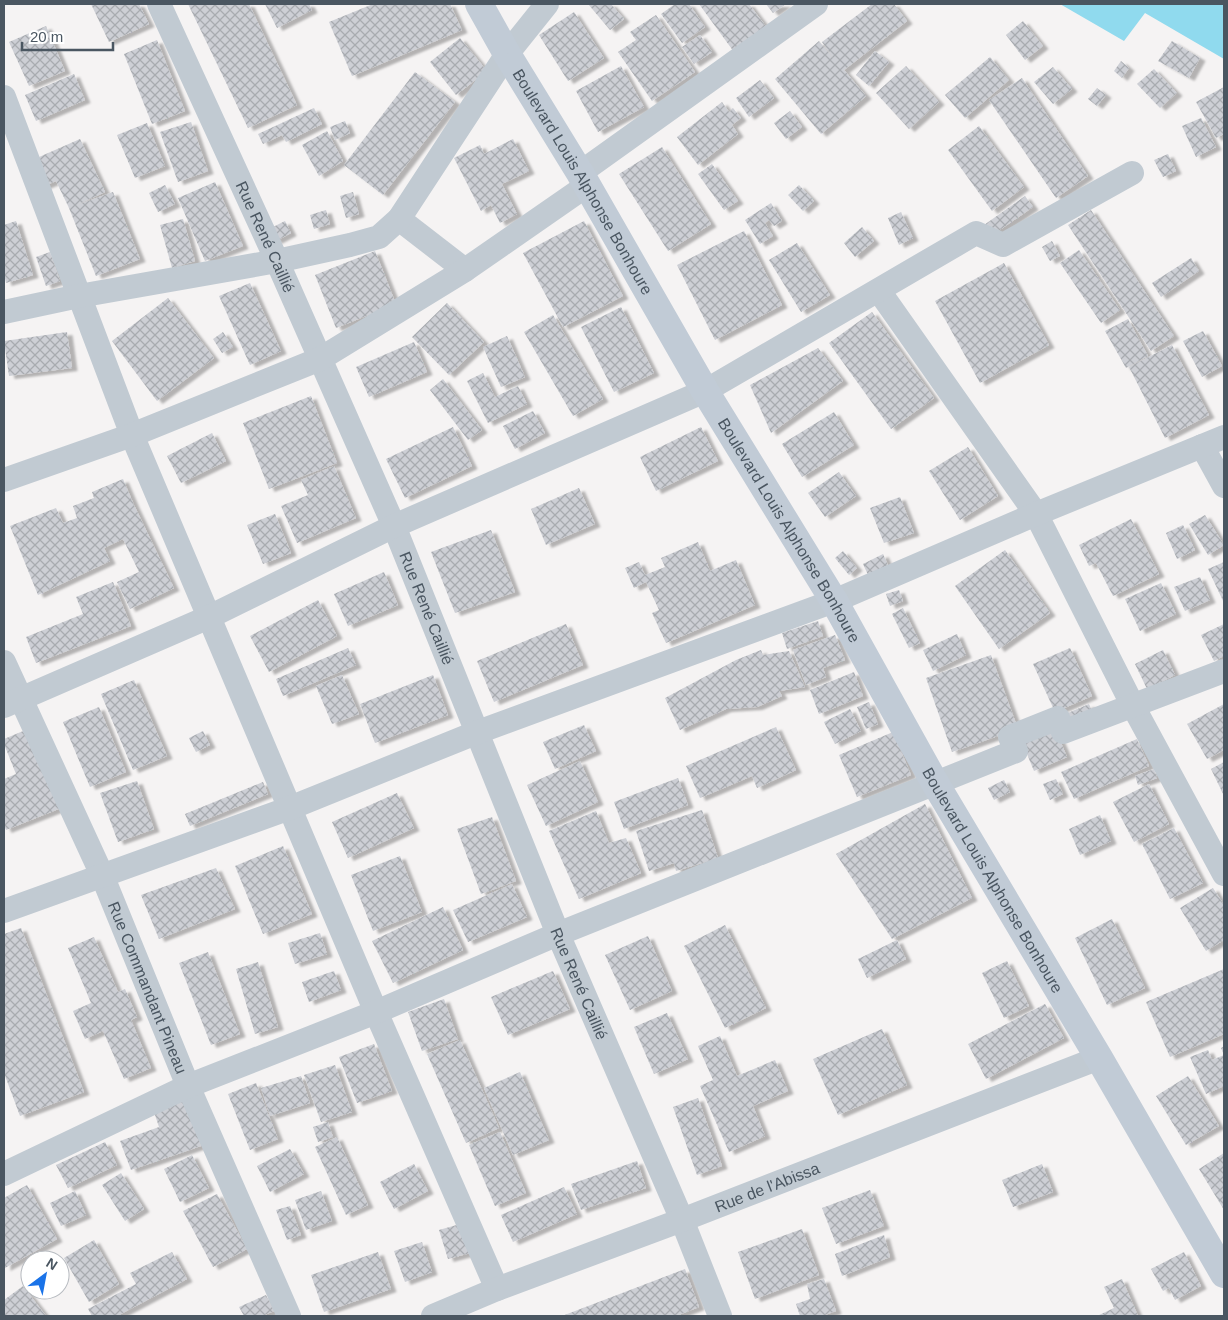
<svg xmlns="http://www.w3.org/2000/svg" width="1228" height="1320" font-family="Arial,sans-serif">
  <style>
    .water { fill: #90daee }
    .building { fill: url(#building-cross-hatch); filter: url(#shadow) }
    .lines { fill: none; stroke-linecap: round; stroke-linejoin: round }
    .street { stroke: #c1cad2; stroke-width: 24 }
    .secondary { stroke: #c1cbd6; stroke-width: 28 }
    .labels { text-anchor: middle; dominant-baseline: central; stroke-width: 4; stroke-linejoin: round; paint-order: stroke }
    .street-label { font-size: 16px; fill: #4a5661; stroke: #fff }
  </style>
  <defs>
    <pattern id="building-cross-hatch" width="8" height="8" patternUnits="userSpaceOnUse" patternTransform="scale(1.25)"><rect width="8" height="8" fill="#cdcfd5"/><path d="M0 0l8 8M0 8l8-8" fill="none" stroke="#a8abb0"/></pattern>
    <filter id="shadow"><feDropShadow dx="5.5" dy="3" stdDeviation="1" flood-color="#0004"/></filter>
  </defs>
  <rect width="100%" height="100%" fill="#f5f3f3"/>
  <path class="water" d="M 1060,4 L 1224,4 L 1224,59 L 1145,13 L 1124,41 Z"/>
  <path class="building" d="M 91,4 L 139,4 L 149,24 L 109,42 Z
    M 188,4 L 249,4 L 297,105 L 248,128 Z
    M 265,4 L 309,4 L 312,10 L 277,28 Z
    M 373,4 L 450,4 L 462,30 L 352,76 L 329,22 Z
    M 588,4 L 611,4 L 624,19 L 610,30 Z
    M 675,4 L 689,4 L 705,27 L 682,43 L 661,14 Z
    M 699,4 L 749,4 L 767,28 L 734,52 Z
    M 766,4 L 786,4 L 773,13 Z
    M 872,4 L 894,4 L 907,21 L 844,70 L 866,96 L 821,134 L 775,79 L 819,41 L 834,59 L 822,42 Z
    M 574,12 L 604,58 L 568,81 L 539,35 Z
    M 656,15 L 695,72 L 652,101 L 618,52 L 636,40 L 630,32 Z
    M 1023,21 L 1043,46 L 1025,60 L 1006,35 Z
    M 46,26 L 65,71 L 29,86 L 9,42 Z
    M 700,35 L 712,52 L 694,64 L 682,47 Z
    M 460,38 L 487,71 L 456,95 L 430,62 Z
    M 157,40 L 185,111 L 152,124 L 124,54 Z
    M 1172,41 L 1200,58 L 1189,78 L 1158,61 Z
    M 875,51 L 889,62 L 869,86 L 856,75 Z
    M 990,57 L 1009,80 L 965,118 L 945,95 Z
    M 1121,61 L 1129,68 L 1122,78 L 1114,71 Z
    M 621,66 L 644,107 L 598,132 L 576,91 Z
    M 906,66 L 939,102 L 909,129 L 876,93 Z
    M 1053,67 L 1072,89 L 1053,104 L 1034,82 Z
    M 1154,69 L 1177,93 L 1160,108 L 1137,84 Z
    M 415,72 L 455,102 L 383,195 L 344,165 Z
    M 74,74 L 85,100 L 36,121 L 25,95 Z
    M 1022,78 L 1088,176 L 1056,198 L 989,100 Z
    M 760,80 L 774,98 L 749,117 L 736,98 Z
    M 1224,87 L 1224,134 L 1216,138 L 1196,102 Z
    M 1097,88 L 1106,95 L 1097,106 L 1088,99 Z
    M 722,102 L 729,112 L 733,108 L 741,118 L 732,125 L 738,134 L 698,165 L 677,137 Z
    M 314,108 L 322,124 L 286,142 L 282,135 L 263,144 L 258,134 Z
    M 790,111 L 802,127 L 786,139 L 774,123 Z
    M 1201,118 L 1216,147 L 1196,157 L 1182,126 Z
    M 345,121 L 350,133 L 335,140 L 330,127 Z
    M 191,122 L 208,171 L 178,182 L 160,132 Z
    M 147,123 L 165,166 L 135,178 L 117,135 Z
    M 979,126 L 1024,187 L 992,211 L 948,150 Z
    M 327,131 L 343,161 L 319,176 L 302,145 Z
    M 80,139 L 105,192 L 77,205 L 113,192 L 140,259 L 96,276 L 69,208 L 56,181 L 42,187 L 30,161 Z
    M 513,139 L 529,171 L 502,184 L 517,214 L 500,223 L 491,205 L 481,211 L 454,158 L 480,145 L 484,154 Z
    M 662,147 L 711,224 L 668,251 L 619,174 Z
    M 1168,154 L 1176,171 L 1163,177 L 1154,160 Z
    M 712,164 L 738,201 L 724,210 L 698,174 Z
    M 215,182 L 243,246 L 205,261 L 178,198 Z
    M 165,185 L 175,204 L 158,212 L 149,193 Z
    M 799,185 L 814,201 L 803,211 L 788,195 Z
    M 353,192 L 359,214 L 346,218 L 340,196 Z
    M 1025,196 L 1033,207 L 991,236 L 984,225 Z
    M 771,203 L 782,221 L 774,226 L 769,220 L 765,223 L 773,236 L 760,244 L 745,220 Z
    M 326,210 L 330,224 L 314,229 L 310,215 Z
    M 1091,210 L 1174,336 L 1151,351 L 1068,225 Z
    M 901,212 L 913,238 L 899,245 L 888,218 Z
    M 183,219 L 195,261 L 172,268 L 160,225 Z
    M 16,221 L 33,275 L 6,283 L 4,274 L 4,225 Z
    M 285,221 L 291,233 L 276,241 L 269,229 Z
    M 584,221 L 623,296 L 563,327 L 523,253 Z
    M 862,227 L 874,241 L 855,257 L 844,243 Z
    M 744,231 L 782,305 L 715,340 L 677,265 Z
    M 1052,241 L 1060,256 L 1050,261 L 1042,247 Z
    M 797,243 L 830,295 L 801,312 L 769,260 Z
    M 1079,250 L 1120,310 L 1101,323 L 1060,263 Z
    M 375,251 L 396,304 L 336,328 L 315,275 Z
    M 50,252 L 60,281 L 46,286 L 36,257 Z
    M 1191,258 L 1199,271 L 1161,297 L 1152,283 Z
    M 1004,263 L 1049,345 L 980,383 L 935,301 Z
    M 250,283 L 281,351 L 250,365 L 219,296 Z
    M 168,298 L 214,358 L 157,401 L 112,341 Z
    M 447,303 L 484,342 L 449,375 L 412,337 Z
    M 621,307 L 654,373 L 614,392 L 581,327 Z
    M 872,312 L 934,398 L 891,429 L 829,343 Z
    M 553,315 L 603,399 L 573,416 L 524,332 Z
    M 1128,319 L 1148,356 L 1126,368 L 1105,331 Z
    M 1203,331 L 1222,366 L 1202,377 L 1183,341 Z
    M 67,332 L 72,368 L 9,376 L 4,341 Z
    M 223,332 L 233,347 L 222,353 L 213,339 Z
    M 507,336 L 525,377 L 501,387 L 483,347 Z
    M 414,342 L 427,372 L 369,397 L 356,367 Z
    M 1172,345 L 1209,415 L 1165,438 L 1129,367 Z
    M 818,348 L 843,381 L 771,433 L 750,385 Z
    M 483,373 L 495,397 L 518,386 L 527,404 L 488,423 L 467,381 Z
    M 443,379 L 482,430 L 468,440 L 430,390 Z
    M 311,396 L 337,463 L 269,489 L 243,423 Z
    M 533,411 L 545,433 L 515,449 L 503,426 Z
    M 834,412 L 854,445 L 802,477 L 782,444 Z
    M 453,427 L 472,466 L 405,498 L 386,459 Z
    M 701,427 L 718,461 L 656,491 L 640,457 Z
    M 212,433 L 226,461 L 181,483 L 167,456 Z
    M 968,447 L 998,496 L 960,520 L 929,471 Z
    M 334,466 L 356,518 L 297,543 L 281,506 L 308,495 L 301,480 Z
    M 839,472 L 856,496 L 825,517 L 808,493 Z
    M 123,479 L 134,505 L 174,588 L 130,609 L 117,582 L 139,572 L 123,539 L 104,548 L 110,561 L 38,595 L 10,526 L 56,508 L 63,523 L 77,518 L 73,506 L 94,498 L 92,492 Z
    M 579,488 L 595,524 L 546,545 L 531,509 Z
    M 900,497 L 914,533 L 884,543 L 870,508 Z
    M 275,514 L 291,553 L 263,564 L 247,525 Z
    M 1205,515 L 1224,545 L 1208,555 L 1189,524 Z
    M 1131,519 L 1159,574 L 1113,596 L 1096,563 L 1089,566 L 1079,545 Z
    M 1183,525 L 1195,550 L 1177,559 L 1166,533 Z
    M 491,530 L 515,592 L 455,613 L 431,552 Z
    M 698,542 L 710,571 L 736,560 L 755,605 L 666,643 L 652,613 L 659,610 L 646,582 L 634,588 L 625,568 L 639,562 L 645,575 L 665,567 L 661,558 Z
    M 1005,550 L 1050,613 L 999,649 L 955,586 Z
    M 843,551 L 857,568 L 849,575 L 835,558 Z
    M 883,554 L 888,565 L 868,575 L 863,564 Z
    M 1224,562 L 1224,603 L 1208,569 Z
    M 384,572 L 398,605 L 348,626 L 334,594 Z
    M 1200,577 L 1210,600 L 1185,611 L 1174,587 Z
    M 113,582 L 131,626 L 36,663 L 26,637 L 83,614 L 76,597 Z
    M 1161,583 L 1176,614 L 1140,631 L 1125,599 Z
    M 899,590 L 903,601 L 890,606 L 886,594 Z
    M 318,600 L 337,636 L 269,672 L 250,636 Z
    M 903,608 L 920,643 L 909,648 L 892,614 Z
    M 818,621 L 823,636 L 787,649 L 782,633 Z
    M 566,624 L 583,665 L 494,702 L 477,661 Z
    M 1224,624 L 1224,656 L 1214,661 L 1201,635 Z
    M 957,634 L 966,655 L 933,671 L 923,650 Z
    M 835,635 L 845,660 L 823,668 L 826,677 L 806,685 L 793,650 Z
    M 348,648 L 356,665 L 283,696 L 276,679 Z
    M 1070,648 L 1092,696 L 1055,712 L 1033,664 Z
    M 761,650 L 763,655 L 789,651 L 805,687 L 779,691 L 782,696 L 757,707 L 726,709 L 680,730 L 665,698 L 736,660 Z
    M 1163,650 L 1175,675 L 1147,689 L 1135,664 Z
    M 991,655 L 1018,729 L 952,752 L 926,678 Z
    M 854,672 L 863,696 L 819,714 L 810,690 Z
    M 342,675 L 359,714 L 332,724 L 316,686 Z
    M 433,675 L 448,715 L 375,743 L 360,704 Z
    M 134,680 L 167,756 L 133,770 L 101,694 Z
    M 869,702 L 878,724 L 866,729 L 857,707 Z
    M 1089,704 L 1093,713 L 1067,724 L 1063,715 Z
    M 1224,704 L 1224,750 L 1207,759 L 1187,724 Z
    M 99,707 L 126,772 L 90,787 L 63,722 Z
    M 850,709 L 861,731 L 835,744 L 824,722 Z
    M 1053,724 L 1067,757 L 1034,771 L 1020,737 Z
    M 584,725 L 596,751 L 555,769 L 543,742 Z
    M 776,727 L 796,770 L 757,788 L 752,776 L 700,798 L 686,766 Z
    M 28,729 L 61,808 L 6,830 L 4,825 L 4,779 L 16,774 L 4,744 L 4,739 Z
    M 203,731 L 210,745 L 196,752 L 189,738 Z
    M 893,732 L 911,775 L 857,797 L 839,755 Z
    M 1137,739 L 1149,766 L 1074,799 L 1061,772 Z
    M 580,761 L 598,802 L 546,826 L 527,785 Z
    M 1224,762 L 1224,796 L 1211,769 Z
    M 1154,769 L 1157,778 L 1138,785 L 1135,776 Z
    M 678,778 L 688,805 L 624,829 L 614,802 Z
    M 1056,779 L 1063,794 L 1050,800 L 1043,784 Z
    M 1004,780 L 1010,792 L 994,800 L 988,788 Z
    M 137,781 L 154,829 L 118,842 L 100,793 Z
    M 263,782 L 268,794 L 190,826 L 185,814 Z
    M 1149,784 L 1169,824 L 1134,842 L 1113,802 Z
    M 397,793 L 414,828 L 348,858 L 332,822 Z
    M 925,804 L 972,898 L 892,939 L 836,854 Z
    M 702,810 L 718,858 L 676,871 L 674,863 L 649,871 L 636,831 Z
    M 596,811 L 609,843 L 626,838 L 641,873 L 579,899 L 549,831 Z
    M 1100,815 L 1111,841 L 1080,855 L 1069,829 Z
    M 492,817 L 516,881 L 481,894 L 457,829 Z
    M 1174,828 L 1203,883 L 1170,899 L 1142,844 Z
    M 283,846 L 312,914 L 263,934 L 235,866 Z
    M 400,856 L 422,912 L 373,931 L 351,875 Z
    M 216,868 L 235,909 L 159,939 L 141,895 Z
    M 512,884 L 527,917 L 468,942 L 453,910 Z
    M 1213,888 L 1224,905 L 1224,940 L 1206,951 L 1180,908 Z
    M 443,907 L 463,950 L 393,983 L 372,941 Z
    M 1112,919 L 1145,988 L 1107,1005 L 1075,938 Z
    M 725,925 L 766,1008 L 725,1028 L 684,946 Z
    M 21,928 L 84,1092 L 20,1116 L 4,1073 L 4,934 Z
    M 320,933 L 327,954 L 295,964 L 288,943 Z
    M 648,936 L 672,991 L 630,1010 L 605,955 Z
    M 94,937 L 118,992 L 125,989 L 137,1017 L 131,1020 L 151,1068 L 124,1079 L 103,1031 L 85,1039 L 73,1011 L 91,1003 L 68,948 Z
    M 897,940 L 906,959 L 867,978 L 858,959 Z
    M 208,952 L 240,1034 L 211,1045 L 179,963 Z
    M 1007,961 L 1029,1006 L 1004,1018 L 982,973 Z
    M 258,962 L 278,1027 L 255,1034 L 236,969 Z
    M 1224,969 L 1224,1034 L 1170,1057 L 1146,1002 Z
    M 334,971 L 341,990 L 309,1002 L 302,982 Z
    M 553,971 L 570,1009 L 508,1035 L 491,997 Z
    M 444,999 L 458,1039 L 422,1051 L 408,1012 Z
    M 1045,1004 L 1064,1038 L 986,1079 L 968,1044 Z
    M 667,1013 L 688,1059 L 654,1074 L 634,1027 Z
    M 882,1029 L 907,1085 L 838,1115 L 813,1059 Z
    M 720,1036 L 737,1076 L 775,1060 L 788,1091 L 753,1106 L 765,1136 L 729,1152 L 700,1086 L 713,1080 L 698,1046 Z
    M 460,1040 L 499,1128 L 466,1143 L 427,1054 Z
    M 374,1044 L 392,1091 L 357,1103 L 339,1057 Z
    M 1224,1046 L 1224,1077 L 1222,1078 L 1224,1086 L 1206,1094 L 1190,1057 L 1208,1050 L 1212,1060 L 1224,1055 L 1221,1048 Z
    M 335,1065 L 352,1112 L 321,1122 L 304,1075 Z
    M 520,1072 L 549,1140 L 513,1155 L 484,1088 Z
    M 301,1076 L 310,1103 L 270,1116 L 261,1088 Z
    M 1188,1076 L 1219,1126 L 1186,1145 L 1156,1096 Z
    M 256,1083 L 278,1139 L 250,1150 L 228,1094 Z
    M 184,1098 L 201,1146 L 131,1170 L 120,1141 L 159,1127 L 153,1109 Z
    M 698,1098 L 722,1166 L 697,1175 L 673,1107 Z
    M 328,1122 L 333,1137 L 318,1142 L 313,1127 Z
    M 500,1132 L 526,1193 L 495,1206 L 469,1145 Z
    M 337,1137 L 368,1205 L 346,1215 L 315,1147 Z
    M 105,1142 L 117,1165 L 68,1188 L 56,1165 Z
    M 290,1149 L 304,1174 L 270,1192 L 257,1166 Z
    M 1224,1153 L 1224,1210 L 1199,1169 Z
    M 192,1155 L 209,1188 L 180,1202 L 164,1169 Z
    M 637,1161 L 646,1188 L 581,1210 L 571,1184 Z
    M 414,1164 L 428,1191 L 394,1209 L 380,1182 Z
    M 1042,1164 L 1053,1192 L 1013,1207 L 1002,1180 Z
    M 121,1173 L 144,1209 L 125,1221 L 102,1185 Z
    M 27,1185 L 57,1239 L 5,1268 L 4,1198 Z
    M 564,1187 L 577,1214 L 513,1242 L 501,1215 Z
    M 870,1190 L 884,1226 L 836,1244 L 822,1208 Z
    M 75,1191 L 86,1215 L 61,1226 L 50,1203 Z
    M 321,1191 L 332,1221 L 306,1230 L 295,1200 Z
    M 217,1194 L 247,1249 L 213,1267 L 183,1211 Z
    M 290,1206 L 301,1235 L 287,1240 L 276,1210 Z
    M 467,1222 L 474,1252 L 448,1259 L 439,1230 Z
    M 802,1229 L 819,1275 L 755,1299 L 738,1252 Z
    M 884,1235 L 890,1257 L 842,1276 L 835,1254 Z
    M 94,1240 L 119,1284 L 89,1302 L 64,1258 Z
    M 422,1242 L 432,1272 L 405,1282 L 394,1251 Z
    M 172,1252 L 187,1279 L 117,1316 L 92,1316 L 88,1309 L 136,1284 L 130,1273 Z
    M 378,1252 L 391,1289 L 324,1312 L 311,1275 Z
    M 1184,1252 L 1201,1286 L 1175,1300 L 1169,1288 L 1163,1291 L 1151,1269 Z
    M 685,1269 L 699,1307 L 676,1316 L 562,1316 Z
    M 824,1279 L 836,1311 L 822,1316 L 800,1316 L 796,1304 L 810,1299 L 807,1284 Z
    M 1122,1279 L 1138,1316 L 1097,1316 L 1114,1308 L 1104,1287 Z
    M 23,1286 L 46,1316 L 4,1316 L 4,1300 Z
    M 266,1295 L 274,1311 L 262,1316 L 244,1316 L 239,1307 Z"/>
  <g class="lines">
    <g class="street">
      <path id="s1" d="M 159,4 L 277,261 L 394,526 L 558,934 L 682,1220 L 720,1316"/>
      <path d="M 4,97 L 132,435 L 376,1012 L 497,1289"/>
      <path d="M 580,173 L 816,4"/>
      <path d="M 399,219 L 465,270"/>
      <path d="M 879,291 L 1036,514 L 1133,706 L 1224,874"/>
      <path d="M 4,312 L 79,296 L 277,261 L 350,245 L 379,237 L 399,219 L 507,54 L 547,4"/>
      <path d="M 1202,446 L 1224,486"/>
      <path d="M 4,480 L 132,435 L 320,359 L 465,270 L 586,186"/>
      <path id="s2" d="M 4,662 L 102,875 L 188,1086 L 289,1316"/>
      <path d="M 4,706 L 209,617 L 394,526 L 705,391 L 976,233 L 1003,245 L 1132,173"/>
      <path d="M 4,911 L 290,808 L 478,732 L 834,601 L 1036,514 L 1224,437"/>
      <path d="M 4,1174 L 188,1086 L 376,1012 L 558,934 L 1016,751 L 1010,737 L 1058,718 L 1063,732 L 1224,671"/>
      <path id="s3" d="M 433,1316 L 497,1289 L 682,1220 L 1099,1058"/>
    </g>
    <path class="secondary" id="s4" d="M 479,4 L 507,54 L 580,173 L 705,391 L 834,601 L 935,783 L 1099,1058 L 1224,1274"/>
  </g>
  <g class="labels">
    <g class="street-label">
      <text stroke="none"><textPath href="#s4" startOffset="206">Boulevard Louis Alphonse Bonhoure</textPath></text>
      <text stroke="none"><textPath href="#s1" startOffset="256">Rue René Caillié</textPath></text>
      <text stroke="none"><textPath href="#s4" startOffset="611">Boulevard Louis Alphonse Bonhoure</textPath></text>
      <text stroke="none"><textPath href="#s1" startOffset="661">Rue René Caillié</textPath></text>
      <text stroke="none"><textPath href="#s4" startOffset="1016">Boulevard Louis Alphonse Bonhoure</textPath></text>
      <text stroke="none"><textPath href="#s1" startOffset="1066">Rue René Caillié</textPath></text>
      <text stroke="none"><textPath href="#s2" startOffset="356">Rue Commandant Pineau</textPath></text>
      <text stroke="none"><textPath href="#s3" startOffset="358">Rue de l'Abissa</textPath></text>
    </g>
  </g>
  <rect width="1228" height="1320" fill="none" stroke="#4a5661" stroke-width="10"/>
  <g transform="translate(45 1275) rotate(32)"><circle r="24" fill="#ffffff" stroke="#b7bbc0"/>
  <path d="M0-4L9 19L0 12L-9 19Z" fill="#1a73e8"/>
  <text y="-8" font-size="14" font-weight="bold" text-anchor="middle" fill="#4a5661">N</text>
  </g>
  <path d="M22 42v8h91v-8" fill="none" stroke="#4a5661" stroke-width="2.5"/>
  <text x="30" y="42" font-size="15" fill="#4a5661" stroke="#ffffff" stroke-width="4" paint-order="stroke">20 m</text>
</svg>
